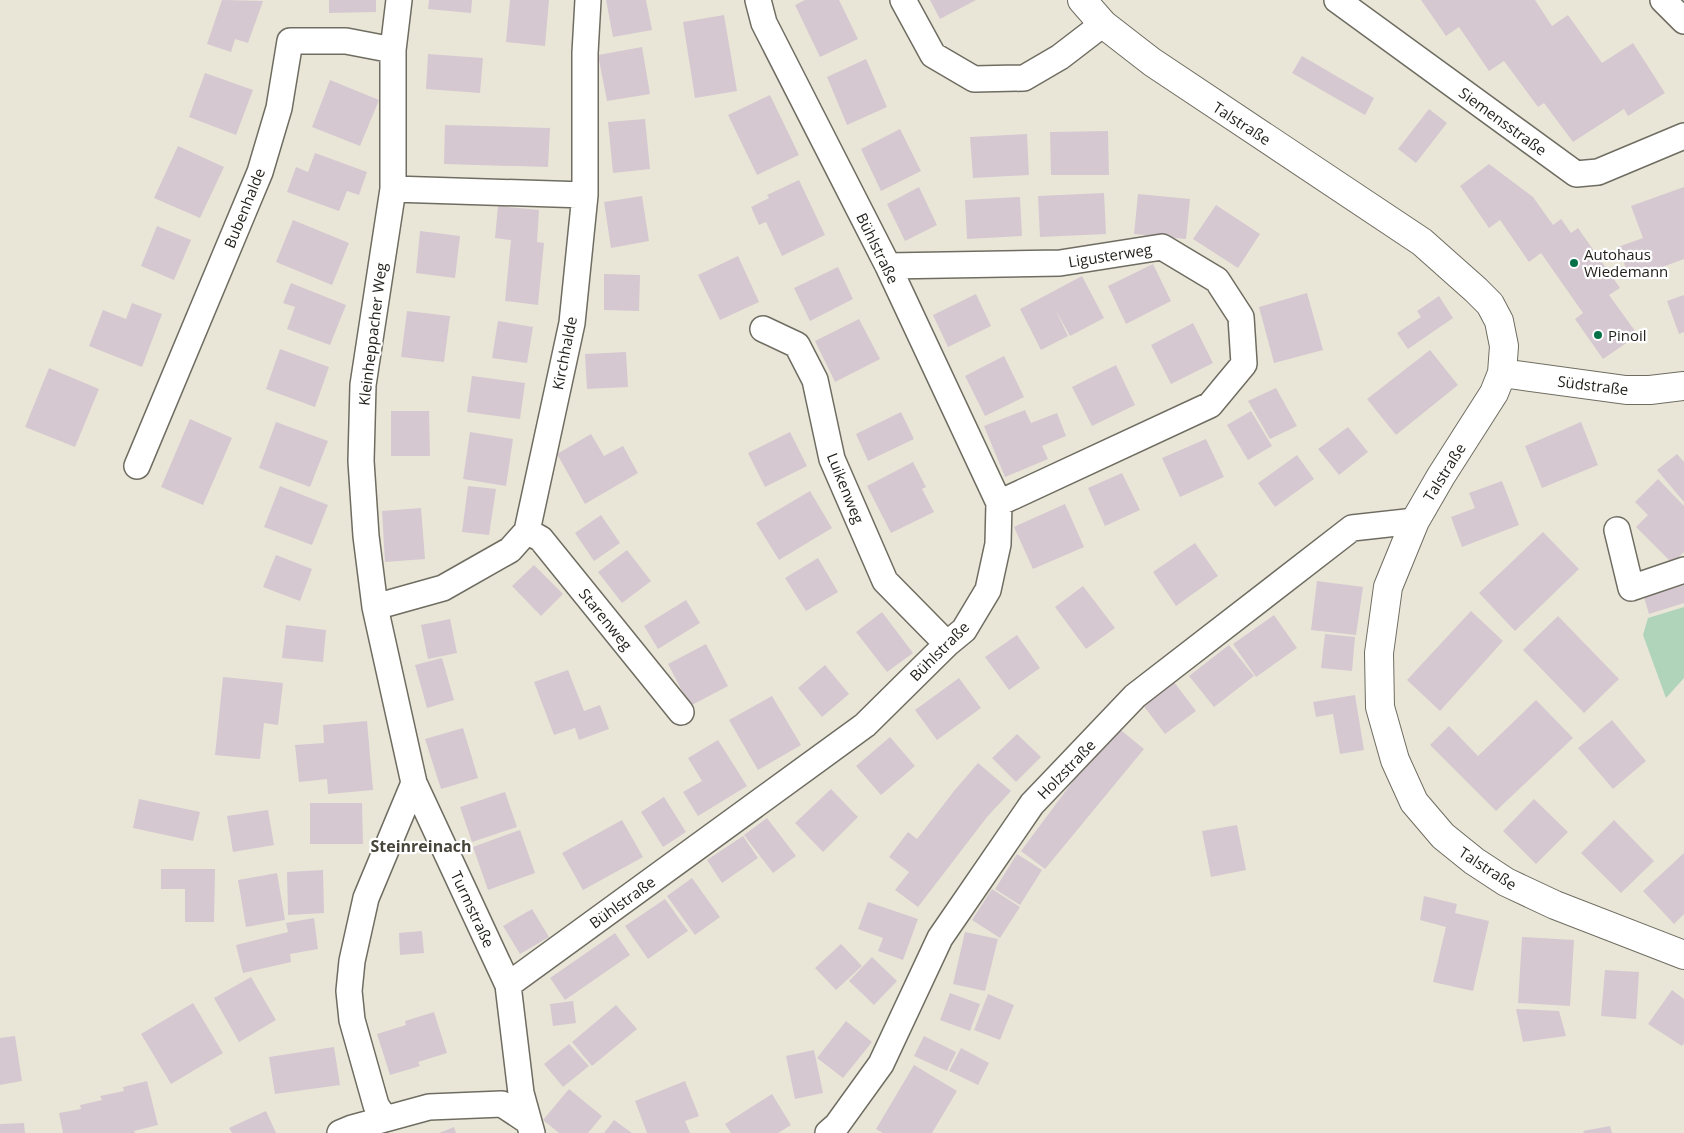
<svg xmlns="http://www.w3.org/2000/svg" width="1684" height="1133" font-family="'Open Sans',sans-serif">
  <style>
    .green { fill: #afd4ba }
    .building { fill: #d5c8d0 }
    .lines { fill: none; stroke-linecap: round; stroke-linejoin: round }
    .street-casing { stroke: #6f6d61; stroke-width: 28 }
    .secondary-casing { stroke: #6f6d61; stroke-width: 30 }
    .street { stroke: #fff; stroke-width: 25 }
    .secondary { stroke: #fff; stroke-width: 28 }
    .poi-dot { fill: #047149; stroke: #fff; stroke-width: 2 }
    .labels { text-anchor: middle; dominant-baseline: central; stroke-width: 4.5; stroke-linejoin: round; paint-order: stroke }
    .street-label { font-size: 15px; fill: #1f1e19; stroke: #fff }
    .poi-label { font-size: 15px; fill: #1f1e19; stroke: #fff; text-anchor: start }
    .neighbourhood-label { font-size: 16px; font-weight: bold; fill: #48463b; stroke: #fff }
  </style>
  <rect width="100%" height="100%" fill="#e9e6d8"/>
  <path class="green" d="M 1684,607 L 1684,678 L 1666,698 L 1643,635 L 1648,618 Z"/>
  <path class="building" d="M 222,0 L 263,1 L 248,43 L 235,39 L 231,52 L 207,44 Z
    M 329,0 L 376,0 L 376,12 L 329,13 Z
    M 429,0 L 472,0 L 471,13 L 428,9 Z
    M 510,0 L 549,0 L 545,46 L 506,42 Z
    M 606,0 L 646,0 L 652,30 L 613,37 Z
    M 805,0 L 839,0 L 858,39 L 820,57 L 795,5 Z
    M 930,0 L 976,0 L 940,19 Z
    M 1421,0 L 1535,0 L 1552,26 L 1568,15 L 1602,63 L 1633,43 L 1665,93 L 1628,116 L 1624,109 L 1573,142 L 1544,103 L 1538,107 L 1504,61 L 1489,71 L 1459,27 L 1446,36 Z
    M 724,15 L 737,91 L 695,98 L 683,22 Z
    M 642,47 L 650,94 L 607,101 L 598,55 Z
    M 428,54 L 483,58 L 480,93 L 426,89 Z
    M 1302,56 L 1374,98 L 1365,115 L 1292,73 Z
    M 866,59 L 887,107 L 847,125 L 827,77 Z
    M 205,73 L 253,90 L 236,135 L 189,117 Z
    M 330,80 L 379,100 L 360,146 L 312,127 Z
    M 770,95 L 799,155 L 757,175 L 728,115 Z
    M 1429,109 L 1447,123 L 1416,163 L 1398,149 Z
    M 645,119 L 650,169 L 613,173 L 608,122 Z
    M 445,125 L 550,128 L 548,167 L 444,164 Z
    M 900,129 L 921,171 L 881,191 L 861,149 Z
    M 1108,131 L 1109,175 L 1051,175 L 1050,132 Z
    M 1027,134 L 1029,175 L 973,178 L 970,137 Z
    M 178,146 L 224,167 L 200,218 L 154,198 Z
    M 315,153 L 367,172 L 359,195 L 347,191 L 339,211 L 287,192 L 296,167 L 308,172 Z
    M 1489,164 L 1533,197 L 1553,225 L 1561,219 L 1571,233 L 1578,228 L 1620,288 L 1609,295 L 1638,335 L 1603,359 L 1575,319 L 1583,313 L 1541,253 L 1529,262 L 1500,220 L 1489,228 L 1460,186 Z
    M 799,180 L 825,235 L 782,256 L 766,222 L 759,225 L 751,207 L 769,198 L 767,195 Z
    M 919,187 L 937,225 L 905,241 L 887,204 Z
    M 1684,187 L 1684,259 L 1630,279 L 1618,247 L 1643,238 L 1631,206 Z
    M 1104,193 L 1106,234 L 1040,237 L 1038,196 Z
    M 1138,194 L 1190,199 L 1186,239 L 1134,234 Z
    M 642,196 L 649,241 L 611,248 L 604,202 Z
    M 1020,197 L 1022,236 L 967,239 L 965,200 Z
    M 1216,205 L 1260,234 L 1238,268 L 1193,239 Z
    M 498,206 L 539,210 L 537,242 L 544,243 L 538,305 L 505,301 L 511,240 L 495,238 Z
    M 293,220 L 349,243 L 332,285 L 276,262 Z
    M 157,226 L 191,240 L 174,280 L 141,266 Z
    M 420,231 L 460,236 L 455,278 L 416,273 Z
    M 738,256 L 759,302 L 720,320 L 698,275 Z
    M 1153,264 L 1171,301 L 1126,324 L 1108,286 Z
    M 838,267 L 853,299 L 810,321 L 794,288 Z
    M 604,274 L 640,275 L 639,311 L 604,310 Z
    M 1082,276 L 1104,318 L 1070,336 L 1055,309 L 1068,336 L 1041,350 L 1020,309 Z
    M 291,283 L 346,305 L 330,345 L 287,329 L 295,307 L 283,303 Z
    M 1307,293 L 1323,350 L 1274,363 L 1259,307 Z
    M 976,294 L 991,326 L 948,347 L 933,315 Z
    M 1684,295 L 1684,332 L 1679,334 L 1667,301 Z
    M 1439,296 L 1453,318 L 1408,349 L 1397,333 L 1421,317 L 1417,311 Z
    M 132,303 L 162,314 L 142,367 L 89,346 L 103,310 L 126,319 Z
    M 407,311 L 450,316 L 444,362 L 401,357 Z
    M 859,319 L 880,359 L 835,382 L 815,341 Z
    M 498,321 L 533,327 L 527,363 L 492,358 Z
    M 1193,323 L 1213,363 L 1171,384 L 1151,345 Z
    M 280,349 L 329,367 L 315,407 L 266,389 Z
    M 1430,350 L 1458,385 L 1396,435 L 1367,399 Z
    M 626,352 L 628,387 L 587,389 L 585,354 Z
    M 1004,356 L 1024,397 L 985,416 L 965,376 Z
    M 1116,365 L 1135,405 L 1092,426 L 1072,387 Z
    M 49,368 L 99,389 L 75,447 L 25,427 Z
    M 472,376 L 525,383 L 520,419 L 467,412 Z
    M 1276,388 L 1297,426 L 1270,439 L 1248,401 Z
    M 1025,410 L 1031,423 L 1057,413 L 1066,436 L 1042,446 L 1048,459 L 1005,477 L 984,426 Z
    M 391,411 L 429,411 L 430,456 L 391,456 Z
    M 1251,411 L 1272,446 L 1248,460 L 1227,425 Z
    M 901,412 L 914,439 L 868,461 L 856,434 Z
    M 190,419 L 232,438 L 203,505 L 161,487 Z
    M 276,422 L 328,441 L 310,487 L 259,468 Z
    M 1581,422 L 1598,465 L 1542,488 L 1525,446 Z
    M 1348,427 L 1368,452 L 1339,475 L 1318,449 Z
    M 470,432 L 513,439 L 506,486 L 463,479 Z
    M 790,432 L 807,466 L 765,487 L 748,453 Z
    M 591,434 L 604,456 L 623,446 L 638,473 L 585,504 L 557,454 Z
    M 1206,439 L 1224,477 L 1180,497 L 1162,458 Z
    M 1677,454 L 1684,462 L 1684,502 L 1657,470 Z
    M 1297,455 L 1314,479 L 1275,507 L 1258,483 Z
    M 913,462 L 926,487 L 922,489 L 934,512 L 891,533 L 867,486 Z
    M 1122,473 L 1140,510 L 1105,526 L 1088,488 Z
    M 1658,479 L 1684,506 L 1684,552 L 1672,563 L 1636,527 L 1648,515 L 1635,502 Z
    M 1502,481 L 1519,525 L 1462,547 L 1451,517 L 1475,508 L 1469,493 Z
    M 280,486 L 328,505 L 312,545 L 264,527 Z
    M 468,486 L 496,489 L 489,535 L 462,532 Z
    M 810,491 L 832,528 L 779,560 L 756,523 Z
    M 1065,504 L 1084,547 L 1033,569 L 1014,527 Z
    M 421,508 L 425,559 L 385,562 L 382,511 Z
    M 601,515 L 620,543 L 594,561 L 575,533 Z
    M 1543,532 L 1579,569 L 1515,631 L 1479,593 Z
    M 1195,543 L 1218,576 L 1176,606 L 1153,572 Z
    M 627,550 L 651,581 L 622,603 L 598,572 Z
    M 276,555 L 312,569 L 300,601 L 263,587 Z
    M 818,558 L 838,592 L 806,611 L 785,578 Z
    M 534,565 L 563,594 L 541,616 L 512,586 Z
    M 1684,580 L 1684,603 L 1649,614 L 1643,594 Z
    M 1317,581 L 1363,587 L 1356,635 L 1311,630 Z
    M 1083,586 L 1115,628 L 1086,649 L 1055,607 Z
    M 686,600 L 700,623 L 658,649 L 644,626 Z
    M 1471,611 L 1503,641 L 1440,711 L 1407,680 Z
    M 882,612 L 913,653 L 887,672 L 856,632 Z
    M 1274,615 L 1297,648 L 1256,677 L 1233,644 Z
    M 1558,616 L 1619,679 L 1584,713 L 1523,650 Z
    M 450,619 L 457,653 L 428,659 L 421,625 Z
    M 286,625 L 326,630 L 323,662 L 282,658 Z
    M 1325,634 L 1355,637 L 1352,671 L 1321,668 Z
    M 1017,635 L 1040,668 L 1009,690 L 985,657 Z
    M 706,644 L 728,686 L 690,706 L 668,664 Z
    M 1229,645 L 1254,676 L 1214,707 L 1189,676 Z
    M 442,658 L 454,700 L 427,708 L 415,665 Z
    M 825,665 L 849,694 L 822,717 L 798,688 Z
    M 568,670 L 584,711 L 600,705 L 609,729 L 579,740 L 575,728 L 554,735 L 534,682 Z
    M 223,677 L 283,683 L 278,725 L 264,723 L 260,759 L 215,755 Z
    M 959,678 L 981,708 L 937,740 L 915,710 Z
    M 1174,682 L 1196,711 L 1165,734 L 1143,705 Z
    M 1355,695 L 1364,750 L 1340,754 L 1333,714 L 1316,717 L 1313,702 Z
    M 772,696 L 801,745 L 758,770 L 729,720 Z
    M 1536,700 L 1573,738 L 1496,811 L 1430,745 L 1449,726 L 1478,756 Z
    M 1612,720 L 1646,761 L 1613,789 L 1578,748 Z
    M 367,721 L 373,790 L 328,794 L 327,779 L 299,782 L 295,745 L 324,743 L 323,725 Z
    M 1117,727 L 1144,749 L 1045,869 L 1021,851 L 1070,785 Z
    M 463,728 L 478,778 L 441,789 L 425,739 Z
    M 1017,734 L 1041,757 L 1016,782 L 992,758 Z
    M 890,737 L 915,766 L 881,795 L 856,766 Z
    M 718,740 L 747,786 L 698,816 L 683,792 L 702,781 L 688,758 Z
    M 978,763 L 1011,791 L 987,817 L 918,907 L 895,890 L 909,872 L 889,857 L 908,832 L 917,839 L 954,791 Z
    M 831,789 L 858,817 L 823,852 L 795,823 Z
    M 505,792 L 517,827 L 472,842 L 460,807 Z
    M 664,797 L 686,832 L 663,847 L 641,812 Z
    M 139,799 L 200,812 L 193,841 L 133,828 Z
    M 1534,799 L 1568,832 L 1536,864 L 1503,831 Z
    M 310,803 L 362,803 L 363,844 L 310,844 Z
    M 268,810 L 274,845 L 233,852 L 227,816 Z
    M 767,818 L 796,856 L 773,873 L 744,835 Z
    M 622,820 L 643,857 L 583,890 L 562,853 Z
    M 1614,820 L 1654,861 L 1621,893 L 1581,853 Z
    M 1237,825 L 1246,870 L 1211,877 L 1202,831 Z
    M 520,830 L 535,873 L 488,890 L 473,847 Z
    M 743,836 L 758,858 L 722,883 L 707,860 Z
    M 1684,853 L 1684,914 L 1674,924 L 1643,891 Z
    M 1017,854 L 1042,870 L 1020,905 L 995,889 Z
    M 161,869 L 215,869 L 214,922 L 185,922 L 185,889 L 161,889 Z
    M 323,870 L 324,913 L 288,915 L 287,872 Z
    M 277,873 L 285,920 L 246,927 L 238,880 Z
    M 692,878 L 720,917 L 695,935 L 667,896 Z
    M 992,889 L 1020,907 L 1000,938 L 972,920 Z
    M 1424,896 L 1457,904 L 1455,913 L 1489,921 L 1473,991 L 1433,982 L 1446,927 L 1420,920 Z
    M 665,899 L 688,931 L 648,959 L 625,926 Z
    M 868,902 L 918,919 L 903,960 L 878,951 L 883,938 L 858,929 Z
    M 532,909 L 549,937 L 520,954 L 503,926 Z
    M 314,918 L 318,949 L 290,954 L 291,962 L 243,973 L 236,945 L 288,932 L 286,923 Z
    M 422,931 L 424,953 L 400,955 L 399,933 Z
    M 965,932 L 998,939 L 985,991 L 953,984 Z
    M 615,933 L 630,955 L 565,1000 L 550,978 Z
    M 1522,937 L 1574,940 L 1570,1006 L 1518,1003 Z
    M 841,944 L 862,966 L 836,990 L 815,968 Z
    M 872,957 L 897,981 L 874,1005 L 849,981 Z
    M 1605,970 L 1639,972 L 1636,1019 L 1601,1016 Z
    M 251,977 L 276,1020 L 239,1042 L 214,998 Z
    M 1672,990 L 1684,999 L 1684,1043 L 1682,1046 L 1648,1024 Z
    M 950,993 L 980,1004 L 970,1031 L 940,1020 Z
    M 988,994 L 1014,1005 L 1000,1040 L 974,1030 Z
    M 573,1001 L 576,1023 L 553,1026 L 550,1004 Z
    M 193,1003 L 223,1053 L 171,1084 L 141,1034 Z
    M 616,1005 L 637,1029 L 592,1066 L 572,1042 Z
    M 1516,1009 L 1559,1011 L 1566,1036 L 1523,1042 Z
    M 434,1012 L 447,1053 L 418,1062 L 420,1066 L 390,1075 L 377,1034 L 406,1025 L 405,1021 Z
    M 846,1021 L 872,1042 L 843,1078 L 817,1058 Z
    M 15,1036 L 22,1081 L 0,1085 L 0,1038 Z
    M 924,1036 L 956,1052 L 947,1071 L 914,1056 Z
    M 569,1044 L 589,1066 L 563,1087 L 544,1064 Z
    M 334,1047 L 340,1085 L 275,1094 L 269,1057 Z
    M 961,1048 L 989,1063 L 978,1085 L 949,1071 Z
    M 814,1050 L 823,1093 L 795,1099 L 786,1056 Z
    M 914,1065 L 957,1091 L 932,1133 L 883,1133 L 876,1129 Z
    M 147,1081 L 158,1125 L 134,1131 L 135,1133 L 63,1133 L 59,1113 L 81,1109 L 80,1105 L 102,1100 L 100,1096 L 124,1091 L 123,1087 Z
    M 685,1081 L 699,1116 L 685,1121 L 690,1133 L 647,1133 L 635,1101 Z
    M 569,1089 L 602,1116 L 588,1133 L 559,1133 L 543,1120 Z
    M 772,1094 L 791,1125 L 778,1133 L 731,1133 L 725,1124 Z
    M 266,1111 L 276,1133 L 232,1133 L 229,1128 Z
    M 614,1120 L 632,1133 L 604,1133 Z
    M 24,1123 L 25,1133 L 0,1133 L 0,1124 Z
    M 1610,1126 L 1612,1133 L 1584,1133 L 1583,1131 Z
    M 454,1127 L 456,1133 L 439,1133 Z"/>
  <g class="lines">
    <g class="street-casing">
      <path id="street" d="M 399,0 L 393,50 L 393,189 L 363,385 L 361,461 L 366,536 L 375,607 L 414,783 L 508,985 L 521,1093 L 532,1133
        M 903,0 L 933,55 L 974,79 L 1024,78 L 1060,57 L 1103,24
        M 1337,0 L 1576,174 L 1598,172 L 1684,136
        M 1663,0 L 1684,21
        M 393,189 L 585,195
        M 888,266 L 1060,263 L 1162,247 L 1217,280 L 1241,317 L 1244,364 L 1210,405 L 999,503
        M 763,329 L 797,345 L 815,380 L 832,459 L 885,581 L 947,644
        M 137,466 L 260,172 L 279,108 L 290,41 L 346,41 L 393,50
        M 1617,530 L 1631,588 L 1684,570
        M 527,531 L 541,539 L 681,712
        M 375,607 L 443,588 L 510,550 L 527,531 L 572,323 L 585,195 L 585,53 L 588,0
        M 508,985 L 865,725 L 947,644 L 964,630 L 988,590 L 998,544 L 999,503 L 888,266 L 764,23 L 758,0
        M 385,1119 L 376,1105 L 352,1020 L 349,991 L 352,961 L 366,898 L 414,783
        M 340,1133 L 352,1128 L 429,1107 L 502,1104 L 529,1122
        M 828,1133 L 837,1125 L 881,1064 L 940,938 L 1032,804 L 1135,696 L 1352,528 L 1415,521"/>
    </g>
    <g class="secondary-casing">
      <path id="secondary" d="M 1082,0 L 1103,24 L 1152,62 L 1422,242 L 1476,290 L 1490,304 L 1499,321 L 1504,346 L 1502,373 L 1494,393 L 1441,476 L 1415,521 L 1388,587 L 1379,653 L 1380,707 L 1395,760 L 1414,802 L 1443,836 L 1474,861 L 1506,882 L 1555,905 L 1684,955
        M 1502,373 L 1626,390 L 1650,390 L 1684,386"/>
    </g>
    <use href="#street" class="street"/>
    <use href="#secondary" class="secondary"/>
  </g>
  <g class="poi-dot">
    <circle cx="1574" cy="263" r="5"/>
    <circle cx="1598" cy="335" r="5"/>
  </g>
  <g class="labels">
    <g class="street-label">
      <text transform="translate(1503 121) rotate(36)">Siemensstraße</text>
      <text transform="translate(1242 123) rotate(33)">Talstraße</text>
      <text transform="translate(244 208) rotate(-68)">Bubenhalde</text>
      <text transform="translate(878 248) rotate(64)">Bühlstraße</text>
      <text transform="translate(1110 255) rotate(-9)">Ligusterweg</text>
      <text transform="translate(372 334) rotate(-83)">Kleinheppacher Weg</text>
      <text transform="translate(564 353) rotate(-79)">Kirchhalde</text>
      <text transform="translate(1593 385) rotate(7)">Südstraße</text>
      <text transform="translate(1444 472) rotate(-58)">Talstraße</text>
      <text transform="translate(846 488) rotate(68)">Luikenweg</text>
      <text transform="translate(606 619) rotate(51)">Starenweg</text>
      <text transform="translate(939 651) rotate(-45)">Bühlstraße</text>
      <text transform="translate(1066 769) rotate(-46)">Holzstraße</text>
      <text transform="translate(1488 868) rotate(33)">Talstraße</text>
      <text transform="translate(622 902) rotate(-36)">Bühlstraße</text>
      <text transform="translate(473 909) rotate(65)">Turmstraße</text>
    </g>
    <g class="poi-label">
      <text x="1584" y="254">Autohaus<tspan x="1584" dy="17">Wiedemann</tspan></text>
      <text x="1608" y="335">Pinoil</text>
    </g>
    <g class="neighbourhood-label">
      <text x="421" y="846">Steinreinach</text>
    </g>
  </g>
</svg>
